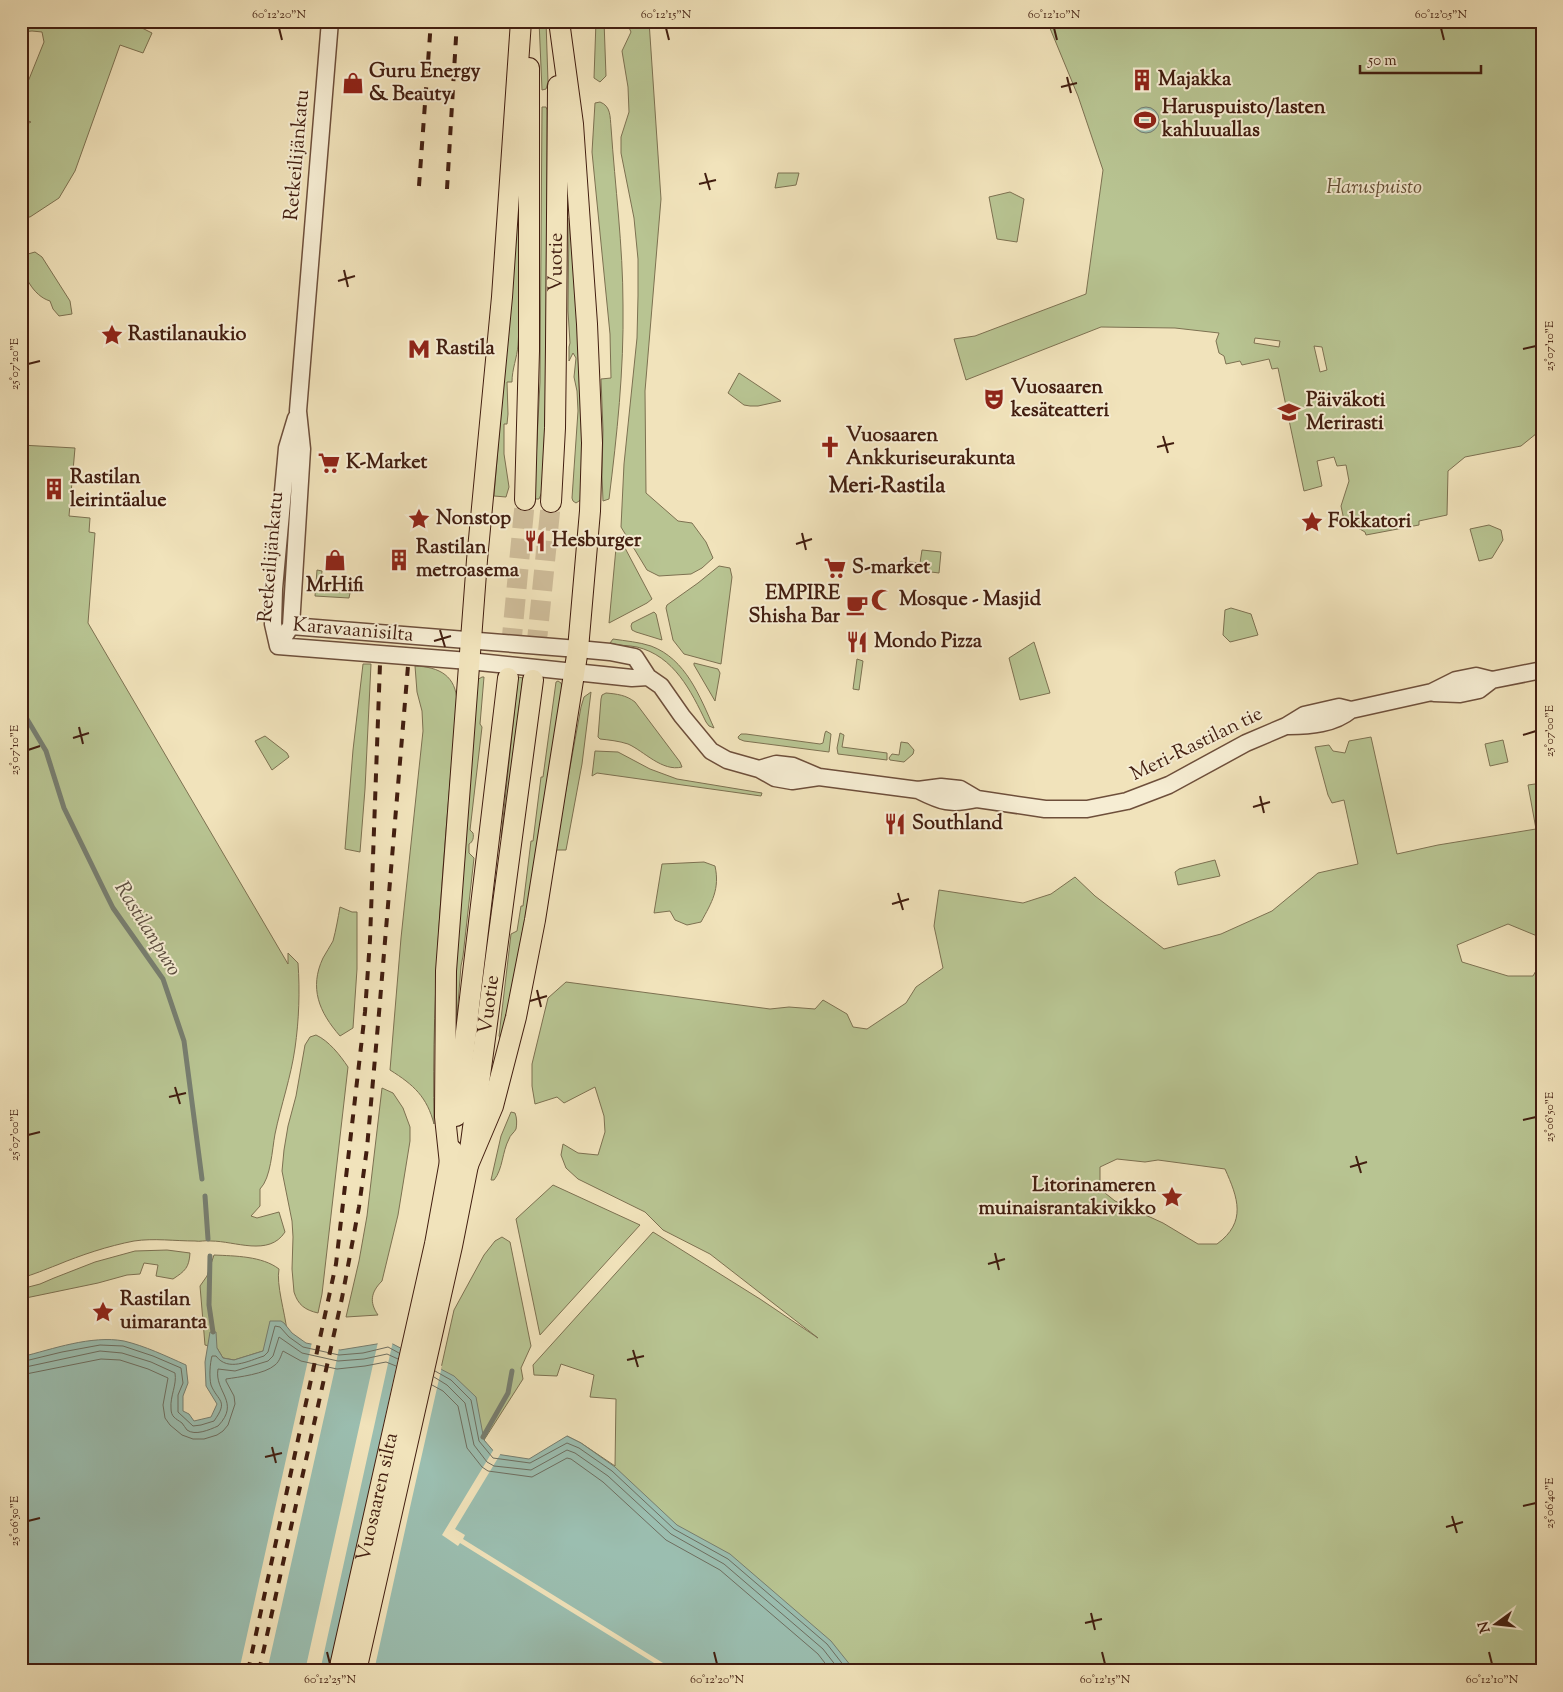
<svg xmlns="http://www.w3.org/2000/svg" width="1563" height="1692" font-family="'Sorts Mill Goudy',serif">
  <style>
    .green { fill: #b8c492; stroke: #7d7151; fill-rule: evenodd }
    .water { fill: #9bbeb0; stroke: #777e70 }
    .pier { fill: #f1e3bb }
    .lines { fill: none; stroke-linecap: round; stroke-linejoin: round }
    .shore { stroke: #6e6e60; stroke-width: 1 }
    .stream { stroke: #777e70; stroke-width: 5 }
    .primary-tunnel { stroke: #cebc99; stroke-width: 20; stroke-dasharray: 20 10; stroke-linecap: butt }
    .tertiary-casing { stroke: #6e4f3b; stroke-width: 19 }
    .primary-casing { stroke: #421e10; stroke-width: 22 }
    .tertiary { stroke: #f6edd3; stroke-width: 16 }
    .primary { stroke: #f1e3bb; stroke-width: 20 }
    .rail { stroke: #421e10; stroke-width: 4; stroke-dasharray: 9 9; stroke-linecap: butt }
    .ticks { fill: none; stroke: #421e10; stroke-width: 2 }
    .labels { text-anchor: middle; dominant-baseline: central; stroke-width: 4; stroke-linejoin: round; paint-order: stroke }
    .poi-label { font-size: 20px; font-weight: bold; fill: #421e10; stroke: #f6edd3; text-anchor: start }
    .street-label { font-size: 20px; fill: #421e10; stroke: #f6edd3 }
    .park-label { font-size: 20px; font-style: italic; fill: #655037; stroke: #f6edd3 }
    .water-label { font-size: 21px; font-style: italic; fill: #5d4e40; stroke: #f6edd3 }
    .quarter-label { font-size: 22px; font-weight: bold; fill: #421e10; stroke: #f6edd3 }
    .neatline { fill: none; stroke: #421e10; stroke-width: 2 }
    .ticks-label { font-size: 12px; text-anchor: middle; fill: #421e10 }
  </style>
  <rect width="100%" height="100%" fill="#f1e3bb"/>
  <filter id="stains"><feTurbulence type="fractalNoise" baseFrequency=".004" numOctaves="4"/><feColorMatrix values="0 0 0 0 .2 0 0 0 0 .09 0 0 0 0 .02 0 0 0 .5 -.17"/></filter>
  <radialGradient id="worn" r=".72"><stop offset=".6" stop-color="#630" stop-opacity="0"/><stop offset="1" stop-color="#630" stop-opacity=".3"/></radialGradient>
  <path class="green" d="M 21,21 L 128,21 L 152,33 L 143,53 L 120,45 L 75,171 L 59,198 L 30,217 L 21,217 L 21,127 L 31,122 L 21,118 L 21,99 L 44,42 L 42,32 L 32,31 L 21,32 Z
    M 539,21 L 546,21 L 548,82 L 546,89 L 542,90 Z
    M 596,21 L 604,21 L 606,76 L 600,82 L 594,78 Z
    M 626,21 L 649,21 L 661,199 L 645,391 L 646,493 L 678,521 L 692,523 L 706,542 L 713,558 L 702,568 L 691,574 L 659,576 L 647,570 L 621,527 L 624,464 L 637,338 L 638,296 L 638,259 L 634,218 L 621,153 L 621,137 L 629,112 L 628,87 L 622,51 L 631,32 Z
    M 1047,21 L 1542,21 L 1542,429 L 1521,446 L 1465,457 L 1448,471 L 1447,515 L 1419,521 L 1419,525 L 1366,535 L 1365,532 L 1344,520 L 1341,506 L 1349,481 L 1346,465 L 1337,466 L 1334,457 L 1317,461 L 1322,486 L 1304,491 L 1278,368 L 1272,369 L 1269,359 L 1242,365 L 1240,361 L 1226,364 L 1224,356 L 1219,353 L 1216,341 L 1219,333 L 1175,328 L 1101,327 L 966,380 L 954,339 L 975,336 L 1086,294 L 1103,170 L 1078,96 ZM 1255,338 L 1280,341 L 1279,347 L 1254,343 ZM 1314,346 L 1322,347 L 1327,370 L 1320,372 Z
    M 600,102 C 611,106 610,117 611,127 C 615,186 623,246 623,305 C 624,370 617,435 609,499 L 603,501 L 602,476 L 603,430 L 601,379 L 611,378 L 610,334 L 592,152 L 595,103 Z
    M 542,107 L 546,107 L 547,110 C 547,238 549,365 542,492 L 539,499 L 534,499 L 540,382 Z
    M 778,173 L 799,173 L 796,185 L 775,188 Z
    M 1010,192 L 1024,199 L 1017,242 L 997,239 L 989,197 Z
    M 517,214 L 521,214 C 521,258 521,301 518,345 C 517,358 512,369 512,382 L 507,382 L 508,414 L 507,424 L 504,424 L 504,454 L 509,487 L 506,497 L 494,496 Z
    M 569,218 L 571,219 L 585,434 L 582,499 L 576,503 L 573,501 L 572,498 L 578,411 L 577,391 L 574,377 L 576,358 L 573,353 L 569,361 L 569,347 L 570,343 L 568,311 Z
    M 35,252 L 42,257 L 70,301 L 72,314 L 59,316 L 53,309 L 50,301 C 33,296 21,273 21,256 Z
    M 739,373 L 781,401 L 758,406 L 750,406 L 744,405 L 728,393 Z
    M 21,445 L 75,448 L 69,516 L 90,518 L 89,532 L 95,533 L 88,623 L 288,964 L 288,953 L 298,963 C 300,991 299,1020 295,1048 C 291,1077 281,1105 275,1134 C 272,1150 271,1178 260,1189 L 260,1206 L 251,1216 L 257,1218 L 279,1212 L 285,1232 C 269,1257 235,1241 211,1241 C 205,1240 200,1242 195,1241 C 175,1241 154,1238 134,1241 C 108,1246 81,1255 57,1265 C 44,1270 35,1274 21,1278 Z
    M 1489,525 L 1501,530 L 1503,540 L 1492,558 L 1479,561 L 1470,529 Z
    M 618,546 L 621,546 L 625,548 L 652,599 L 647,603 L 609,623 L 616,548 Z
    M 922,550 L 941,552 L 939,573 L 900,568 L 901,561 L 920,563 Z
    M 719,566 L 730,568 L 732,577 L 721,664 L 684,654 L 673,640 L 666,608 L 667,605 L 698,583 Z
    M 317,570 L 322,571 L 320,590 L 350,593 L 349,598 L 315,596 Z
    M 1231,608 L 1251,614 L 1258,635 L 1230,642 L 1223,635 L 1225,610 Z
    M 654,612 L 656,614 L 662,640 L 636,632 L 632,630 L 631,626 L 632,623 Z
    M 613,639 C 626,641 639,642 651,646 C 686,659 700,697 714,728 L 709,726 L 706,722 C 691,691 674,656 637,647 C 628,645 619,646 610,643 Z
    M 1034,642 L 1050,693 L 1020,700 L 1009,658 Z
    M 857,659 L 863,661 L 859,690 L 853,689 Z
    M 694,663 L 718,669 L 720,673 L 715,701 L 694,665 Z
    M 363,664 L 371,664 L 365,789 L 360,852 L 345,849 L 353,750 Z
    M 415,666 C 440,667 456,676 457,702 C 445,843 431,983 434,1124 C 427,1097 414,1085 390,1070 L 401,938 L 423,731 L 422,711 L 417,692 Z
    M 482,677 L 484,677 L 480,724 L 482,727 L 470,830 L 473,833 C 474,837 473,842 469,844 L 469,853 L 474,858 L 463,956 L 461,966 L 456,1029 L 455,1032 L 455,950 L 477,680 Z
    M 518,677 L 523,678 L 502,838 L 501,838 Z
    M 558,681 L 561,683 L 562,686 L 559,715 L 526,916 L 522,934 L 524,935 L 501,1039 L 499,1036 L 511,934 L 517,931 L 521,906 L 523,906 L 531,841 L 533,841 L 541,777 L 543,777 L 556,682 Z
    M 591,692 L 582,764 L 566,850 L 555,850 L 581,707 L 584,697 Z
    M 606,693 C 617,694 626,695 635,702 L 680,762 L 682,767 C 662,772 644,751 628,744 C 619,741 609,740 600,739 L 598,737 L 601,699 L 602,695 Z
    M 826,731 L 831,734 L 829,752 L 744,741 L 739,739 L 738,737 L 741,734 L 746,734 L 820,744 L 823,743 L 825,733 Z
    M 840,733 L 844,735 L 842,747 L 887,753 L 887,760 L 838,754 L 837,748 Z
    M 265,736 L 287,753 L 289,757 L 272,770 L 255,741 Z
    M 1371,737 L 1397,854 L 1438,845 L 1536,829 L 1528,785 L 1542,783 L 1542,938 L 1508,924 L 1457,945 L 1462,962 L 1508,976 L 1533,976 L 1537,969 L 1542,974 L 1542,1671 L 827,1671 L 567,1436 L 581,1443 L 615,1466 L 616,1399 L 590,1397 L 594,1375 L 561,1364 L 557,1376 L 534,1375 L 533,1365 L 653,1232 L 760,1299 L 818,1338 L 710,1254 L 663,1230 L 645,1212 L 578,1179 L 566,1168 L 561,1155 L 563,1144 L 578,1153 L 598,1155 L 605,1132 L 604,1116 L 595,1087 L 564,1103 L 557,1097 L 535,1104 L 532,1086 L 532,1064 L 548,998 L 566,982 L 770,1009 L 789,1007 L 815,1009 L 823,1000 L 847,1014 L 853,1027 L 867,1029 L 906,1003 L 916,987 L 943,968 L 934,926 L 939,890 L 1023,903 L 1051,894 L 1075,877 L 1095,896 L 1164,949 L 1221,934 L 1272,911 L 1318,873 L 1358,864 L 1344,800 L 1332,803 L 1328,795 L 1315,747 L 1329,745 L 1333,751 L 1345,753 L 1349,741 ZM 1117,1159 L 1145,1162 L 1158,1160 L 1225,1169 C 1238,1198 1247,1222 1217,1244 L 1198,1244 L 1163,1223 L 1115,1201 L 1100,1189 L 1100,1167 Z
    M 1503,740 L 1508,762 L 1490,766 L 1485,744 Z
    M 901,742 L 908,743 L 914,750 L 913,754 L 904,762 L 890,760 L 889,758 L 892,754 L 899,755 Z
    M 595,751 L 618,752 L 650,769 L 677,779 L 762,793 L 761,796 L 597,773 L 592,776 Z
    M 1215,860 L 1220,876 L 1178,885 L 1175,872 L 1179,869 Z
    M 704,862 L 715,866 C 720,889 712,902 701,922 L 687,925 L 675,920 L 670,911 L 654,913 L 662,864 Z
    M 340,907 L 352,912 L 357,912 L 357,969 L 353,1028 L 340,1036 C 319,1012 309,988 323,958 C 326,952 330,947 333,941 C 336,930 338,918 340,907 Z
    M 316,1035 C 329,1041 340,1055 348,1067 L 322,1294 L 318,1313 C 305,1310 298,1305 294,1292 L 292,1269 L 293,1237 L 292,1221 L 282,1171 L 284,1150 L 288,1126 L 296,1096 L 305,1045 L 310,1037 Z
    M 382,1088 L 393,1093 L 403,1108 L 410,1127 L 410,1141 L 398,1215 L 382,1281 C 371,1292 369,1302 378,1315 L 346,1317 L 359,1261 L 367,1216 Z
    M 511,1112 L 515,1113 C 517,1118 517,1124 516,1129 C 514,1133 510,1135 509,1139 C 502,1152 503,1169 494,1180 L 491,1180 L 501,1136 Z
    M 553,1185 L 640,1225 L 540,1335 L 516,1219 Z
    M 502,1237 L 510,1242 L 531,1346 L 521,1368 L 523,1379 L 484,1440 L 486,1443 L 427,1431 L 454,1310 L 484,1255 L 495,1241 Z
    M 167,1250 L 190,1253 C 189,1268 185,1271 173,1279 L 156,1276 L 158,1265 L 144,1263 L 140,1274 L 127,1275 L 98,1283 L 21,1299 L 21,1289 L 40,1284 L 54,1278 L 95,1262 L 135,1251 Z
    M 214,1255 C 235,1256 262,1256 279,1269 C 276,1284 285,1313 287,1331 L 263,1351 L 234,1360 L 223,1358 L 217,1348 L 205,1345 L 200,1286 L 207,1276 Z"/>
  <path class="water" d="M1133 120a13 13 0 1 1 26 0a13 13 0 1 1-26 0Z
    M 270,1321 L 281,1321 L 284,1323 L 292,1333 L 306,1343 L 340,1350 L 389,1342 L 454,1376 L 476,1397 L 484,1440 L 496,1454 L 529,1459 L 567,1436 L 581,1443 L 615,1467 L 677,1525 L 730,1554 L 831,1641 L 855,1671 L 21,1671 L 21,1357 C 53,1349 91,1335 124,1341 C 145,1346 166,1356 186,1365 L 188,1383 L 183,1396 L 183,1411 L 189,1414 L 194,1421 L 211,1417 L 217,1404 L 206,1386 L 205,1362 L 210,1332 L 216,1332 L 217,1348 L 223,1358 L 234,1360 L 263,1351 Z"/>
  <path class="pier" d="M 390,1340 L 393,1341 L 320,1671 L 305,1671 L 378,1342 Z
    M 312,1342 L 339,1348 L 334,1373 L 267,1671 L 239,1671 Z
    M 401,1345 L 442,1366 L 411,1503 L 374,1671 L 329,1671 Z
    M 494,1449 L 501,1453 L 455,1529 L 465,1535 L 463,1539 L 676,1671 L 667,1671 L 460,1543 L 458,1546 L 442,1535 Z"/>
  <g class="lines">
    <path class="shore" d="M1138 120a8 8 0 1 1 16 0a8 8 0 1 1-16 0Z
      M 21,1362 L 62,1352 L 100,1345 L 123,1346 L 153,1356 L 181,1368 L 183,1383 L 178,1395 L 178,1412 L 193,1426 L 201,1425 L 214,1421 C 229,1400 218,1402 211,1385 C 209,1377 210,1363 212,1356 L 216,1356 C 228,1372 248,1361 264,1356 L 268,1352 L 275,1326 L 280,1327 L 289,1337 L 303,1347 L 339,1355 L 363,1353 L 388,1347 L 399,1353
      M 21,1368 L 100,1351 L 122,1353 L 151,1362 L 175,1373 C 177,1385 170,1396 171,1408 C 171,1417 175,1418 182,1423 C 184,1425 185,1428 187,1430 C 195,1436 209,1430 218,1426 C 241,1402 214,1392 218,1369 L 235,1371 L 268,1361 L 273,1356 L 279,1337 L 302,1353 L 338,1361 L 364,1359 L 387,1354 L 398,1359
      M 435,1371 L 451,1380 L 471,1400 L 479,1441 L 493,1458 L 530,1463 L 567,1443 L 579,1448 L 612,1471 L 674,1529 L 728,1559 L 827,1644 L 848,1671
      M 21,1375 L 101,1359 L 120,1360 L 148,1369 L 168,1378 L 163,1405 L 165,1418 L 170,1425 L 182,1435 L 193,1439 L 204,1439 L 217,1435 L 223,1431 L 228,1425 L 235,1404 L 234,1396 L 226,1381 L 226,1379 C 239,1377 265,1374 275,1365 C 280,1361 281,1355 283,1351 L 301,1361 L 337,1369 L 365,1366 L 386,1362 L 396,1366
      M 434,1377 L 447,1385 L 465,1403 L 474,1445 L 487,1462 L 494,1466 L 531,1470 L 567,1450 L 575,1453 L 608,1476 L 671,1534 L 724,1564 L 823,1649 L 840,1671
      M 432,1385 L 443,1391 L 458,1406 L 467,1448 L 482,1467 L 488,1471 L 532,1477 L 567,1458 L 571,1459 L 603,1482 L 666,1540 L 720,1570 L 818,1654 L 831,1671"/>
    <path class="stream" d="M 21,709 L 46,751 L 64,808 L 105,892 L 113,908 L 163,979 L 184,1041 L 202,1179
      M 205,1196 L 208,1239
      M 210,1256 L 209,1305 L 213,1332
      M 483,1437 L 508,1393 L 512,1371"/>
    <path class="primary-tunnel" d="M 508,678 L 525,500
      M 533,680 L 551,502"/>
    <g class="tertiary-casing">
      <path id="tertiary" d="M 291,626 L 578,649 L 610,652 L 635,657 L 648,677 L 661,686 L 682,716 L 711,751 L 727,760 L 759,769 L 775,778 L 792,781 L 819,777 L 918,790 L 941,787 L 960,789 L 977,799 L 1045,809 L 1087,809 L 1127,801 L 1169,785 L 1246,743 L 1286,726 L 1304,715 L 1339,707 L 1351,710
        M 278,646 L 291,626 L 302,449 L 298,411 L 330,21
        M 278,646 L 469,661 L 632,678 L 648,677
        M 278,646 L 273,624 L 274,589 L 287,448 L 296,418
        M 1434,693 L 1460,694 L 1479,690 L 1492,680 L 1542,670
        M 1289,726 C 1310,726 1334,724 1351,710 L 1432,692 L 1456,680 L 1476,676 L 1492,680
        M 759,769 L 776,764 L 793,766 L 819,777
        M 918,790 C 942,802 950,805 977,799"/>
    </g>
    <g class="primary-casing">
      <g id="primary">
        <path d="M 525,500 L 529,351 L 529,68"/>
        <path id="s1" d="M 551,502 L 555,428 L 556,346 L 558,86"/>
        <path d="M 456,1116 L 508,678"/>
        <path d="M 450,1164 L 445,1117 L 446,971 L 477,560 L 502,297 L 521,21"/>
        <path d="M 468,1165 L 493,1106 L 516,1017 L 535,920 L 578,649 L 590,511 L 592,443 L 587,324 L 573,124 L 559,21"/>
        <path id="s2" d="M 339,1671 L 435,1244 L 452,1150"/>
        <path id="s3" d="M 356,1671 L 452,1246 L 468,1165 L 533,680"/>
      </g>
    </g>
    <use href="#tertiary" class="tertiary"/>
    <use href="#primary" class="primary"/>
    <path class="rail" d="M 419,186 L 431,21
      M 447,189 L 457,21
      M 248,1671 L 336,1264 L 365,1012 L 370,940 L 380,664
      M 259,1671 L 342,1298 L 359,1207 L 367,1148 L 379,1013 L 408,666"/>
  </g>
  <path class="ticks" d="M 279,28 L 282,40M 666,28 L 669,40M 1054,28 L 1057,40M 1441,28 L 1444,40M 1067,77 L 1071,93M 1061,87 L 1077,83M 705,173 L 710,190M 699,184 L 716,180M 344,270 L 348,287M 338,281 L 355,276M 1523,349 L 1536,346M 28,364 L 40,361M 1163,436 L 1168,453M 1157,447 L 1174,443M 802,533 L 806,550M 796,544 L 812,539M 440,630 L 445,647M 434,641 L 451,636M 79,727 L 83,744M 1523,735 L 1536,731M 73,738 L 89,733M 28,750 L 40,746M 1260,796 L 1264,813M 1253,807 L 1270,802M 898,893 L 903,910M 892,904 L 909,899M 537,990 L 541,1007M 530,1001 L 547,996M 175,1087 L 180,1104M 169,1097 L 186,1093M 1523,1120 L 1536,1117M 28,1135 L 40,1132M 1356,1156 L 1361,1173M 1350,1167 L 1367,1162M 995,1253 L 999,1270M 988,1264 L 1005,1259M 633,1350 L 638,1367M 627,1360 L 644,1356M 272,1447 L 276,1463M 265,1457 L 282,1453M 1523,1506 L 1536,1503M 1452,1516 L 1457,1533M 28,1521 L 40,1518M 1446,1527 L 1463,1522M 1091,1613 L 1095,1630M 1085,1623 L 1102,1619M 327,1652 L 330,1664M 714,1652 L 717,1664M 1102,1652 L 1105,1664M 1489,1652 L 1492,1664"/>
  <defs>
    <g id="building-bare" transform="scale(1.725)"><path d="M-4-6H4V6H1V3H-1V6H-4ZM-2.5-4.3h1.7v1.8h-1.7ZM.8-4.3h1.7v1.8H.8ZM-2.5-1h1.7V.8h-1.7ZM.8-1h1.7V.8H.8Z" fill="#8f2418" stroke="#f6edd3" stroke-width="2.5" paint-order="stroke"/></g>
    <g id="shop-bare" transform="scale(1.725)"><path d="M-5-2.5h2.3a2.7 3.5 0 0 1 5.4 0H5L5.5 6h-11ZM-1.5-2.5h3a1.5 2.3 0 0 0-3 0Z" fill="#8f2418" stroke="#f6edd3" stroke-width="2.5" paint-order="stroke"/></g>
    <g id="stadium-bare" transform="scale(1.725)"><path d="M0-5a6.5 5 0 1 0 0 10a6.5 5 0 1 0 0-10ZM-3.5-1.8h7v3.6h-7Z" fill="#8f2418" stroke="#f6edd3" stroke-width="2.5" paint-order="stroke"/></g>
    <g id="sight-bare" transform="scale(1.725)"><path d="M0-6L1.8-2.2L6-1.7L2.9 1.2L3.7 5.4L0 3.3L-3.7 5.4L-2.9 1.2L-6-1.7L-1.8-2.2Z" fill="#8f2418" stroke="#f6edd3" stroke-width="2.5" paint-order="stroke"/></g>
    <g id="metro-bare" transform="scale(1.725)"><path d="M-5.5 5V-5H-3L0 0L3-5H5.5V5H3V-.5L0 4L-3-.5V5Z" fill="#8f2418" stroke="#f6edd3" stroke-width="2.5" paint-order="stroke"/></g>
    <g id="theatre-bare" transform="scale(1.725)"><path d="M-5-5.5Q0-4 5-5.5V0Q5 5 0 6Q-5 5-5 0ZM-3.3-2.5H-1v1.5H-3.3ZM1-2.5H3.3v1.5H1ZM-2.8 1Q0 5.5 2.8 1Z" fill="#8f2418" stroke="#f6edd3" stroke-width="2.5" paint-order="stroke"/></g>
    <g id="school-bare" transform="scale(1.725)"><path d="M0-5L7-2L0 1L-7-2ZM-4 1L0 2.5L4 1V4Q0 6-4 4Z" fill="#8f2418" stroke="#f6edd3" stroke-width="2.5" paint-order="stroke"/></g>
    <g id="church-bare" transform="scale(1.725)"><path d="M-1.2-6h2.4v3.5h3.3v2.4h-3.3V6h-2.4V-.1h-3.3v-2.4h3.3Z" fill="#8f2418" stroke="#f6edd3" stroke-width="2.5" paint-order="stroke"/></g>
    <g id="supermarket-bare" transform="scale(1.725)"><path d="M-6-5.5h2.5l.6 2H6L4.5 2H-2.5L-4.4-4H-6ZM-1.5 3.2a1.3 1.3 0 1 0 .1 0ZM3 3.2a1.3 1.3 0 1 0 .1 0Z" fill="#8f2418" stroke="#f6edd3" stroke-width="2.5" paint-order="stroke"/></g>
    <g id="restaurant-bare" transform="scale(1.725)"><path d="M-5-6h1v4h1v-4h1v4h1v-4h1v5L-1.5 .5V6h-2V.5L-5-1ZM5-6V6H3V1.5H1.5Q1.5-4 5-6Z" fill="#8f2418" stroke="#f6edd3" stroke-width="2.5" paint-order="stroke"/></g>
    <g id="mosque-bare" transform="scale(1.725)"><path d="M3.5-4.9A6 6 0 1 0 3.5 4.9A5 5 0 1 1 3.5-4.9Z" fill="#8f2418" stroke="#f6edd3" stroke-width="2.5" paint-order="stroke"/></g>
    <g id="cafe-bare" transform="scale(1.725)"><path d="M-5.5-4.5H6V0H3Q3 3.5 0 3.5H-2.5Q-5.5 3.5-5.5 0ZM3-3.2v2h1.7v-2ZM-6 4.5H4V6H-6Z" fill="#8f2418" stroke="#f6edd3" stroke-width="2.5" paint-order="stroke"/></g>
  </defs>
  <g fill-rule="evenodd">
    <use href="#building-bare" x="1142" y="80"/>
    <use href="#shop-bare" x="353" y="83"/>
    <use href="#stadium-bare" x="1145" y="120"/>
    <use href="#sight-bare" x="112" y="335"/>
    <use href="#metro-bare" x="419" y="349"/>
    <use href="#theatre-bare" x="994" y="399"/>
    <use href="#school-bare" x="1289" y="412"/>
    <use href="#church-bare" x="830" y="447"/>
    <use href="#supermarket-bare" x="329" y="463"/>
    <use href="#building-bare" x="54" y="489"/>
    <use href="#sight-bare" x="419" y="519"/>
    <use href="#sight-bare" x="1312" y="522"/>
    <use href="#restaurant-bare" x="535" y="541"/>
    <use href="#shop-bare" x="335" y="560"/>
    <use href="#building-bare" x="399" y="560"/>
    <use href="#supermarket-bare" x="835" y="568"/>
    <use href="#mosque-bare" x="882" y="600"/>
    <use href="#cafe-bare" x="857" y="605"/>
    <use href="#restaurant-bare" x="857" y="642"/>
    <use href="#restaurant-bare" x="895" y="824"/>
    <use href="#sight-bare" x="1172" y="1197"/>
    <use href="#sight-bare" x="103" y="1312"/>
  </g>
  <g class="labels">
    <g class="poi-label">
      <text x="369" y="72">Guru Energy<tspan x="369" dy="23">&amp; Beauty</tspan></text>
      <text x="1158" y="80">Majakka</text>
      <text x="1162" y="108">Haruspuisto/lasten<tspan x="1162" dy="23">kahluuallas</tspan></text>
      <text x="128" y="335">Rastilanaukio</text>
      <text x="436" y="349">Rastila</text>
      <text x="1011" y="388">Vuosaaren<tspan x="1011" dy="23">kesäteatteri</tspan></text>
      <text x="1306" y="401">Päiväkoti<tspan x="1306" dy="23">Merirasti</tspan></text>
      <text x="846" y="436">Vuosaaren<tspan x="846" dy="23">Ankkuriseurakunta</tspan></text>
      <text x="346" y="463">K-Market</text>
      <text x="70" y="478">Rastilan<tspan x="70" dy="23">leirintäalue</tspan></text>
      <text x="436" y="519">Nonstop</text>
      <text x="1328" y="522">Fokkatori</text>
      <text x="552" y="541">Hesburger</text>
      <text x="416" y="548">Rastilan<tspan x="416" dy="23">metroasema</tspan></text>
      <text x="852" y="568">S-market</text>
      <text x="335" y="586" text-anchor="middle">MrHifi</text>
      <text x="840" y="594" text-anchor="end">EMPIRE<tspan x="840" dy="23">Shisha Bar</tspan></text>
      <text x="899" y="600">Mosque - Masjid</text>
      <text x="874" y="642">Mondo Pizza</text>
      <text x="912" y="824">Southland</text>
      <text x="1156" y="1186" text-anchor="end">Litorinameren<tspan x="1156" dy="23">muinaisrantakivikko</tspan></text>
      <text x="120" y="1300">Rastilan<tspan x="120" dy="23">uimaranta</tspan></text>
    </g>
    <g class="street-label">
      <text transform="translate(298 155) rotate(-85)">Retkeilijänkatu</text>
      <text stroke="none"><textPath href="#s1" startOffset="240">Vuotie</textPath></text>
      <text transform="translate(272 557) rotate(-85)">Retkeilijänkatu</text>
      <text transform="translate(353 631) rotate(5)">Karavaanisilta</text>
      <text transform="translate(1197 745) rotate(-26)">Meri-Rastilan tie</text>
      <text stroke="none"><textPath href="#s3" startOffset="680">Vuotie</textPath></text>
      <text stroke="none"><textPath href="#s2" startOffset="178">Vuosaaren silta</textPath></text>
    </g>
    <g class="park-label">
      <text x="1374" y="188">Haruspuisto</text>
    </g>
    <g class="water-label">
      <text transform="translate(147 929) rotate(58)">Rastilanpuro</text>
    </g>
    <g class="quarter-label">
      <text x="887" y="487">Meri-Rastila</text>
    </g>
  </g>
  <rect width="1563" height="1692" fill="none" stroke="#f1e3bb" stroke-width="55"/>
  <g transform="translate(1496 1624) rotate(255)" stroke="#f6edd3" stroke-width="4" paint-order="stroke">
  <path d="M0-4L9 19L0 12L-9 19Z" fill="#421e10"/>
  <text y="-8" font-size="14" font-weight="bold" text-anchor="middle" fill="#421e10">N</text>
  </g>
  <path d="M1360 65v8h121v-8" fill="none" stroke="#421e10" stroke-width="2.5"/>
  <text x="1368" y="65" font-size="15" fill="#421e10" stroke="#f6edd3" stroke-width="4" paint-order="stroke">50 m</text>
  <rect x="28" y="28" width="1508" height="1636" class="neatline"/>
  <g class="ticks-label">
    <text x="279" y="18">60°12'20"N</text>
    <text x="666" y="18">60°12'15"N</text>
    <text x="1054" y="18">60°12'10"N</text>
    <text x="1441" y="18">60°12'05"N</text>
    <text transform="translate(1549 346) rotate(-90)" y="4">25°07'10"E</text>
    <text transform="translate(14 364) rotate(-90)" y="4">25°07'20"E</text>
    <text transform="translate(1549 731) rotate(-90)" y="4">25°07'00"E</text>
    <text transform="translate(14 750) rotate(-90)" y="4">25°07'10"E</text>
    <text transform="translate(1549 1117) rotate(-90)" y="4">25°06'50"E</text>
    <text transform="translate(14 1135) rotate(-90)" y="4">25°07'00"E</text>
    <text transform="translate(1549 1503) rotate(-90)" y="4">25°06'40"E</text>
    <text transform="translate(14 1521) rotate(-90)" y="4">25°06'50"E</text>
    <text x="330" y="1683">60°12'25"N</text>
    <text x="717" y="1683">60°12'20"N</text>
    <text x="1105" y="1683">60°12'15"N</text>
    <text x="1492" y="1683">60°12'10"N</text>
  </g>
  <rect width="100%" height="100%" filter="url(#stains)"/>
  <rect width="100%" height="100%" fill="url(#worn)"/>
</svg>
